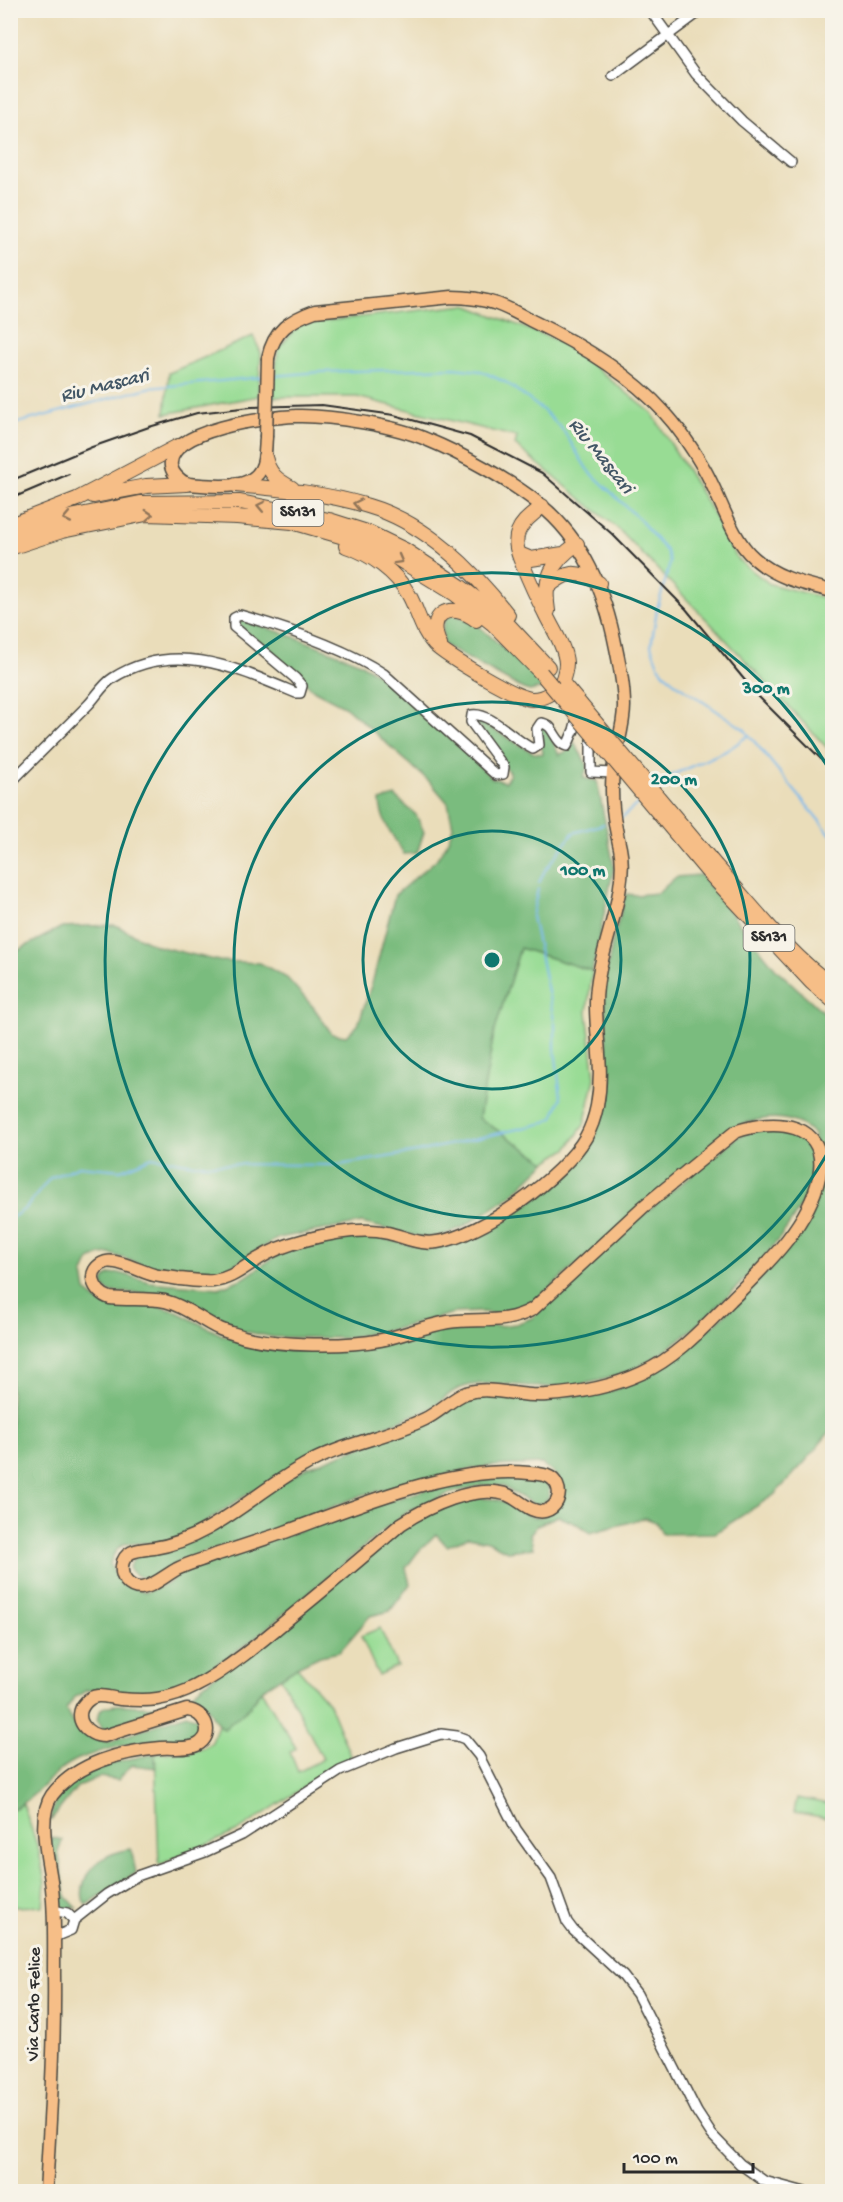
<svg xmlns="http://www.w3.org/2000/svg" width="843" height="2202" font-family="'Gochi Hand',sans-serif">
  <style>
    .green { fill: #98dc94; stroke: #628460; stroke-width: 1.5 }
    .forest { fill: #7abc7e; stroke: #527454; stroke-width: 1.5 }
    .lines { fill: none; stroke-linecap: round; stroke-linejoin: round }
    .stream { stroke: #78b9ec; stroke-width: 2 }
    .minor-casing { stroke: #484640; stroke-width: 12 }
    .major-casing { stroke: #484640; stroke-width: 15 }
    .highway-casing { stroke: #484640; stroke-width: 16 }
    .minor { stroke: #fff; stroke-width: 9 }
    .major { stroke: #f6be87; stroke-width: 12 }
    .highway { stroke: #f6be87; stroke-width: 14 }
    .rail { stroke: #2b2b2b; stroke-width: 2 }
    .major-bridge-casing { stroke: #484640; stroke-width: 15; stroke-linecap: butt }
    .highway-bridge-casing { stroke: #484640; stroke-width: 16; stroke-linecap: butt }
    .major-bridge { stroke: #f6be87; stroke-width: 12 }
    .highway-bridge { stroke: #f6be87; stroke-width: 14 }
    .oneway { stroke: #907459 }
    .ring { fill: none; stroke: #0f766e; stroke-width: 3 }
    .labels { text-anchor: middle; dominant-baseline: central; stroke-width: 6; stroke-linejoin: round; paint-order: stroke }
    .shield { fill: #f7f3e8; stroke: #686764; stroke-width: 1.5 }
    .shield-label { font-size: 16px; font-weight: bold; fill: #2b2b2b }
    .street-label { font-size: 18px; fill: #2b2b2b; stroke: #f7f3e8 }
    .water-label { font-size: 20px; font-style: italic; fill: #425665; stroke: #f7f3e8 }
    .centre { fill: #0f766e; stroke: #f7f3e8; stroke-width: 3 }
    .ring-label { font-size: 18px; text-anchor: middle; font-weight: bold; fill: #0f766e; stroke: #f7f3e8; stroke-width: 6; stroke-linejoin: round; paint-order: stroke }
  </style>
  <rect width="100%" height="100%" fill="#f7f3e8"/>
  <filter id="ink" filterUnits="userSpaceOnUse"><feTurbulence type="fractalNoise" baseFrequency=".0167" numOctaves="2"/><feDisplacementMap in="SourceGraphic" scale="12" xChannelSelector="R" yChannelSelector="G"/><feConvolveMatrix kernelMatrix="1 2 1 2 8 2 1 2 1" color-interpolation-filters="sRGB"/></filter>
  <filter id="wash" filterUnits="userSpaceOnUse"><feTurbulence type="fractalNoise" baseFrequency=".008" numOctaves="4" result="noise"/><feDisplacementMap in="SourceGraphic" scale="24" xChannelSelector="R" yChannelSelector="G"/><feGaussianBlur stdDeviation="1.35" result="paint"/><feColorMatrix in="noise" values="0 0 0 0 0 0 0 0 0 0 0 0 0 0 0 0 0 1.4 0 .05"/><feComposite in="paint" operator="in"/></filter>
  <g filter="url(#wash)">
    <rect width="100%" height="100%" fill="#eaddba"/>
    <path class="green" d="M 466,305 L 564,343 L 652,413 L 704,498 L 738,560 L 770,584 L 832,600 L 832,753 L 711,624 L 617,528 L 515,445 L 517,437 L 357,397 L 273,397 L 278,349 L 300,324 Z
      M 253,336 L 261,353 L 258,396 L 165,414 L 169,373 Z
      M 520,948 L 592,971 L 587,1012 L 595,1078 L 584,1125 L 567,1149 L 546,1162 L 478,1118 L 494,1033 Z
      M 380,1628 L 397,1666 L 378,1675 L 361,1636 Z
      M 297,1667 L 329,1704 L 352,1760 L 331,1769 L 238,1831 L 159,1865 L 155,1754 L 202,1749 L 212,1742 L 218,1725 L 224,1729 L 250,1706 L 261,1690 L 296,1748 L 290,1752 L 298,1772 L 323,1759 L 281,1678 Z
      M 797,1798 L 829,1804 L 827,1818 L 794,1812 Z
      M 23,1804 L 39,1851 L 45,1883 L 43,1906 L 11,1907 L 11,1810 Z"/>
    <path class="forest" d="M 451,614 L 474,622 L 507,651 L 521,660 L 542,688 L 530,691 L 523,689 L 444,645 C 442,631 440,624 451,614 Z
      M 244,620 L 300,639 L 358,662 L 389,681 L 492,778 L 505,782 L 510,774 L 473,718 L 534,753 L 543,754 L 539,728 L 544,727 L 549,733 L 559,755 L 571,749 L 574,742 L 588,766 L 583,778 L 597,781 L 614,867 L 592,971 L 520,948 L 494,1033 L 479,1118 L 546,1162 L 510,1197 L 463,1227 L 444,1235 L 424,1238 L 362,1223 L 278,1238 L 217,1275 L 206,1277 L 158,1270 L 111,1254 L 100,1255 L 90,1260 L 83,1275 L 86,1291 L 95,1300 L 109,1306 L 157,1306 L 175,1311 L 222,1335 L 291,1348 L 452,1327 L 479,1324 L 499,1326 L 516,1324 L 532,1318 L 582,1269 L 632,1224 L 738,1137 C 777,1117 824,1134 810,1184 C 793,1241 689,1342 636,1368 C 615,1378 592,1383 569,1386 C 533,1391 489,1376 458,1389 C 446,1394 439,1405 427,1410 C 409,1418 389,1424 370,1431 C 334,1446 300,1464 266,1483 C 238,1498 215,1519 187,1533 C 182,1536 176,1540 170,1541 C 156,1544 139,1542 124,1544 C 116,1549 112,1555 110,1564 L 121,1584 L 146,1592 L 168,1584 L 182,1571 L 355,1511 L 449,1483 L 490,1475 L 541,1480 C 549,1484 551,1490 548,1499 L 540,1504 L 533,1504 L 502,1486 L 483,1485 L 448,1494 L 424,1504 L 410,1510 L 385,1529 L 250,1642 L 192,1680 L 168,1691 L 147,1694 L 87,1690 L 74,1698 L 66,1709 C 73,1730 88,1740 109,1742 L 186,1714 L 197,1718 L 202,1730 L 199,1738 C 181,1748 168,1740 149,1741 C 132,1742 97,1752 81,1758 C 52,1769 38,1798 11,1810 L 11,954 L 62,927 L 115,925 L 157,946 L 219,961 L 260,963 L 287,978 L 314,1008 L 332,1034 L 346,1036 L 358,1025 L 373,980 L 395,895 L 436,860 L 446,845 L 453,827 L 448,803 L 431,783 L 346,707 L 315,691 L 244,631 L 239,625 L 239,622 Z
      M 395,796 L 416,815 L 424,832 L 417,853 L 404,854 C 394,837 381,822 380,801 Z
      M 700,875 L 776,969 L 832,1020 L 832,1429 L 804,1463 L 774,1495 L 715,1533 L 662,1534 L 656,1522 L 645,1518 L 590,1533 L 581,1526 L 558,1516 L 537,1525 L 530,1534 L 533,1548 L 507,1551 L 488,1541 L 468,1537 L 447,1546 L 436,1534 L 417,1553 L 406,1568 L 410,1584 L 390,1611 L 370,1616 L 339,1652 L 320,1656 L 297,1667 L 261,1690 L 250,1706 L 224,1729 C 207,1719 217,1704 188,1700 L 118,1729 L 104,1730 L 97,1720 L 101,1709 C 117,1700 140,1709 158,1706 C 168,1705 179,1699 190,1695 L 408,1523 L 457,1502 L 476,1498 L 495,1499 L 508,1503 L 531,1517 L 541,1517 L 554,1509 L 558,1477 L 542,1464 L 491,1466 L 471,1469 L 362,1495 L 290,1524 L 187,1558 C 166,1566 148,1592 129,1568 L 136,1555 L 172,1549 L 308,1467 L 437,1418 C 450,1411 460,1399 474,1395 L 585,1395 L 611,1391 L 636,1381 L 717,1322 L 754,1286 L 792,1242 L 815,1204 L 814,1134 C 793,1114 767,1116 742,1124 L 525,1309 L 504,1315 L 482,1312 L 454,1313 L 395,1329 L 345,1338 L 273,1337 L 232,1329 L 177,1300 L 158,1294 L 109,1292 L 103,1286 L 104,1279 L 109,1275 L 119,1273 L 150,1282 L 219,1288 L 244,1278 L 279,1254 L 306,1245 L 343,1238 L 371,1236 L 430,1249 L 456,1243 L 494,1224 L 538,1197 L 581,1155 L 596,1127 L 604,1101 L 607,1056 L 604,984 L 613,940 L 626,894 L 636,895 L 658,893 L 676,877 Z
      M 155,1754 L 156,1768 L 132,1765 L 118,1780 L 99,1777 L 77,1787 L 50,1821 C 56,1771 113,1762 155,1754 Z
      M 51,1837 L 62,1840 L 58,1852 L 66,1896 L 77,1908 L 59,1908 L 52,1857 Z
      M 131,1849 L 136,1873 L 86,1905 C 77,1893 87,1869 99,1861 C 109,1854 119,1851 131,1849 Z"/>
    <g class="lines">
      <path class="stream" d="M 272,376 L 320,372 L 454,368 L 481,371 L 507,383 L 544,411 L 563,430 L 587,469 L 640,520 L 667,552 L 670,562 L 668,571 L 657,609 L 651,646 L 658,665 L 667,676 L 681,687 L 744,729 L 832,836
        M 10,425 L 148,388 L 263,377
        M 657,788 L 672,775 L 728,750 L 749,735
        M 620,819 L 641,801
        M 539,883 L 544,872 L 573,833 L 604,824
        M 10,1219 L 26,1208 L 50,1178 L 79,1166 L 121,1170 L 152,1157 L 194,1164 L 339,1165 L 417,1152 L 544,1123 L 553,1118 L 561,1098 L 555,1050 L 555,1025 L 532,916 L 538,889"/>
    </g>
  </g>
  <g filter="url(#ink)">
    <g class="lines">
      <g class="minor-casing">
        <path id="minor" d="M 650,10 L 696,74 L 742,121 L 791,162
          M 613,76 L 702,10
          M 591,731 L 591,772 L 613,773
          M 10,783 C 36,757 62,731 88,705 C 96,697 103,684 113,678 C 175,639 236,668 296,693 L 300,693 L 302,686 L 295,678 L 234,627 L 234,618 L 240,615 C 285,628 346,649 384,674 L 496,775 L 503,774 L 504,767 L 471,722 L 472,715 C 491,712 516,742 533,749 L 539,745 L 537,729 L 541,723 C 555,724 554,743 567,746 L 574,730 L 578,715
          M 53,1910 L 67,1913 L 74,1920
          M 54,1937 L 71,1930 L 74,1920 L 107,1894 L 137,1876 L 205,1852 L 242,1835 L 340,1771 L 396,1748 L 441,1734 L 457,1736 L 465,1739 L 479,1756 L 516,1829 L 551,1878 L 567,1922 L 573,1930 L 623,1976 L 637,1994 L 697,2112 L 712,2135 L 740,2164 L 764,2181 L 805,2192"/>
      </g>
      <g class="major-casing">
        <path id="major" d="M 268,358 C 274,330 290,320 315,311 L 452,297 C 467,297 482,299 497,304 C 508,308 519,314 530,320 C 576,342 629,373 664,412 C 679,428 692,448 703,467 C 720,495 730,537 754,558 C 776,578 804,584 832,591
          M 46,2192 C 50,2119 55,2047 54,1974 C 54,1945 55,1916 52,1888 C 49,1861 36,1818 52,1795 C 76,1763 123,1751 161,1748 C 172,1747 187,1750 197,1745 C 216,1735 205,1711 187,1710 L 104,1736 C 87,1736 71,1718 86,1702 C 96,1691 108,1698 120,1699 C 132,1700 145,1701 157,1699 C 171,1697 183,1693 196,1686 C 226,1671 262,1641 288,1619 C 326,1588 364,1556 401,1524 C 427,1507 476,1483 508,1495 C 520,1500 531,1514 545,1511 C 556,1508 562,1496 557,1485 C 552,1474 540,1474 529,1473 C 452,1465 357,1506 285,1532 C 261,1540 238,1548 215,1555 C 202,1560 189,1563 177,1569 C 166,1575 153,1587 141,1588 C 135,1588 130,1586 126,1581 C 123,1577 121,1572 122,1566 C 124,1549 141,1550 154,1548 C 211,1539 254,1493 303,1466 C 340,1444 386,1438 425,1419 C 438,1413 454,1397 466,1393 C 493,1385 520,1398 547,1395 C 579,1393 612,1387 642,1373 C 677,1357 703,1328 730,1301 C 763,1268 809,1226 819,1177 C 830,1121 773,1118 735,1132 L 643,1207 L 533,1309 C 503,1326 479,1317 448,1322 C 425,1326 404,1335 381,1340 C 345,1347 280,1346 244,1337 C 236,1334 226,1332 218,1328 C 201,1320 185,1306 165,1301 C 147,1298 128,1300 110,1298 C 93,1293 84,1269 106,1262 C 118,1259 142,1272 154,1275 C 162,1277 171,1277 179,1279 C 190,1280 202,1282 213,1281 C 231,1279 243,1268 258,1259 C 272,1250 289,1244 305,1240 C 331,1233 362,1227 388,1233 C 405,1237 419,1245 437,1242 C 482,1236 564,1176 586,1137 C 591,1128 595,1116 597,1106 C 604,1069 596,1041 596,1005 C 595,954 630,894 620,848 C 614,822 610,798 613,772 C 615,750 624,728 624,706 C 624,686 620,667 616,648 C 605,592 584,539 538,503 C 509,480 462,454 428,440 C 397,426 330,415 296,416 C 270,417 166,429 171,466 C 173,475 179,480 187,484 C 208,485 249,493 261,469 C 266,460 265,448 266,437"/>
      </g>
      <g class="highway-casing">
        <path id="highway" d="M 265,457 C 269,474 277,480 292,488
          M 236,485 C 280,489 326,493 368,506 C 426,523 472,569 508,615
          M 93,496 L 146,486 L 187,484
          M 10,525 L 77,499 L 178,446
          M 10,535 L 55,520 L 140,503 L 240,502 L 329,520 L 370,533 L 405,550 L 460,586 L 503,619 L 548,667
          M 346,546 C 371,554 396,572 409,595 C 418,611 421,630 434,644 C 446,656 516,698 532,699 C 544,699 557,691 562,681 C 564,677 566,668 566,663 C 565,646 552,628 545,613 C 536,596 529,580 522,563 C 518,553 514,543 518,532 C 522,521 534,514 542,506
          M 10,548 L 62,531 L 146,514 L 237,517 L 292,522 L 368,544 L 398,559 L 455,594 L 493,624 L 541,673
          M 519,554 L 531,559 L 563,554
          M 547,588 C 566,571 576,569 599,583
          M 548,611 C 543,579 551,562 577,544
          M 440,645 C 425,614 450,600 476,620
          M 716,866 C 750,903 791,957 832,985
          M 708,872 L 812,983 L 832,1000"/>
      </g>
      <use href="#minor" class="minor"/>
      <use href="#major" class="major"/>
      <use href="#highway" class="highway"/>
      <path class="rail" d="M 10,481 L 92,447 L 149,427 L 197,413 L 251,407 L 322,405 L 394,415 L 470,436 L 542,473 L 612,534 L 686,609 L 757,695 L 832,770
        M 10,499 L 69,474"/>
      <g class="major-bridge-casing">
        <path id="major-bridge" d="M 266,437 L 268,358"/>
      </g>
      <g class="highway-bridge-casing">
        <path id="highway-bridge" d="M 541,673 L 708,872
          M 565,686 L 716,866"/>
      </g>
      <use href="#major-bridge" class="major-bridge"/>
      <use href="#highway-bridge" class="highway-bridge"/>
    </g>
    <defs><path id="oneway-chevron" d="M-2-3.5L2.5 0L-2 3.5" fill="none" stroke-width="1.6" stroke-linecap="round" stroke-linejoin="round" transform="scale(1.5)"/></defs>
    <g class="oneway">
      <use href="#oneway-chevron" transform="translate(357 504) rotate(-168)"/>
      <use href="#oneway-chevron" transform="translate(261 506) rotate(-168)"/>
      <use href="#oneway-chevron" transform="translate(149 515) rotate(-3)"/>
      <use href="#oneway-chevron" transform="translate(67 518) rotate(169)"/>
      <use href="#oneway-chevron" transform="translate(399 560) rotate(29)"/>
    </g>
  </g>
  <g class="ring">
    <circle cx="492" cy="960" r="129"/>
    <circle cx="492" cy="960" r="258"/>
    <path d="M832 1145A387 387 0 1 1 832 775"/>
  </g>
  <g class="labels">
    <g class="shield">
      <rect x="272.5" y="500" width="51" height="26" rx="4.5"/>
      <rect x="743.5" y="925" width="51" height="26" rx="4.5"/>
    </g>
    <g class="shield-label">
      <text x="298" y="513">SS131</text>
      <text x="769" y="938">SS131</text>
    </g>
    <g class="street-label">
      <text transform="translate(35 2004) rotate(-89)">Via Carlo Felice</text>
    </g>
    <g class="water-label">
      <text transform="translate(105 387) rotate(-14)">Riu Mascari</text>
      <text transform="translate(600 457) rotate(51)">Riu Mascari</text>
    </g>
  </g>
  <circle cx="492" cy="960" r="9" class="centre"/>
  <g class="ring-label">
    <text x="766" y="693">300 m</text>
    <text x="674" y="784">200 m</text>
    <text x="583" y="875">100 m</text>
  </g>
  <rect width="843" height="2202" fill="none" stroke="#f7f3e8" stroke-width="36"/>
  <path d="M624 2163v9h129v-9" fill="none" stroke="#2b2b2b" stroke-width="3"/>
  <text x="633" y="2163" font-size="18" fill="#2b2b2b" stroke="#f7f3e8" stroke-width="4.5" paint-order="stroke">100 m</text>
</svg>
